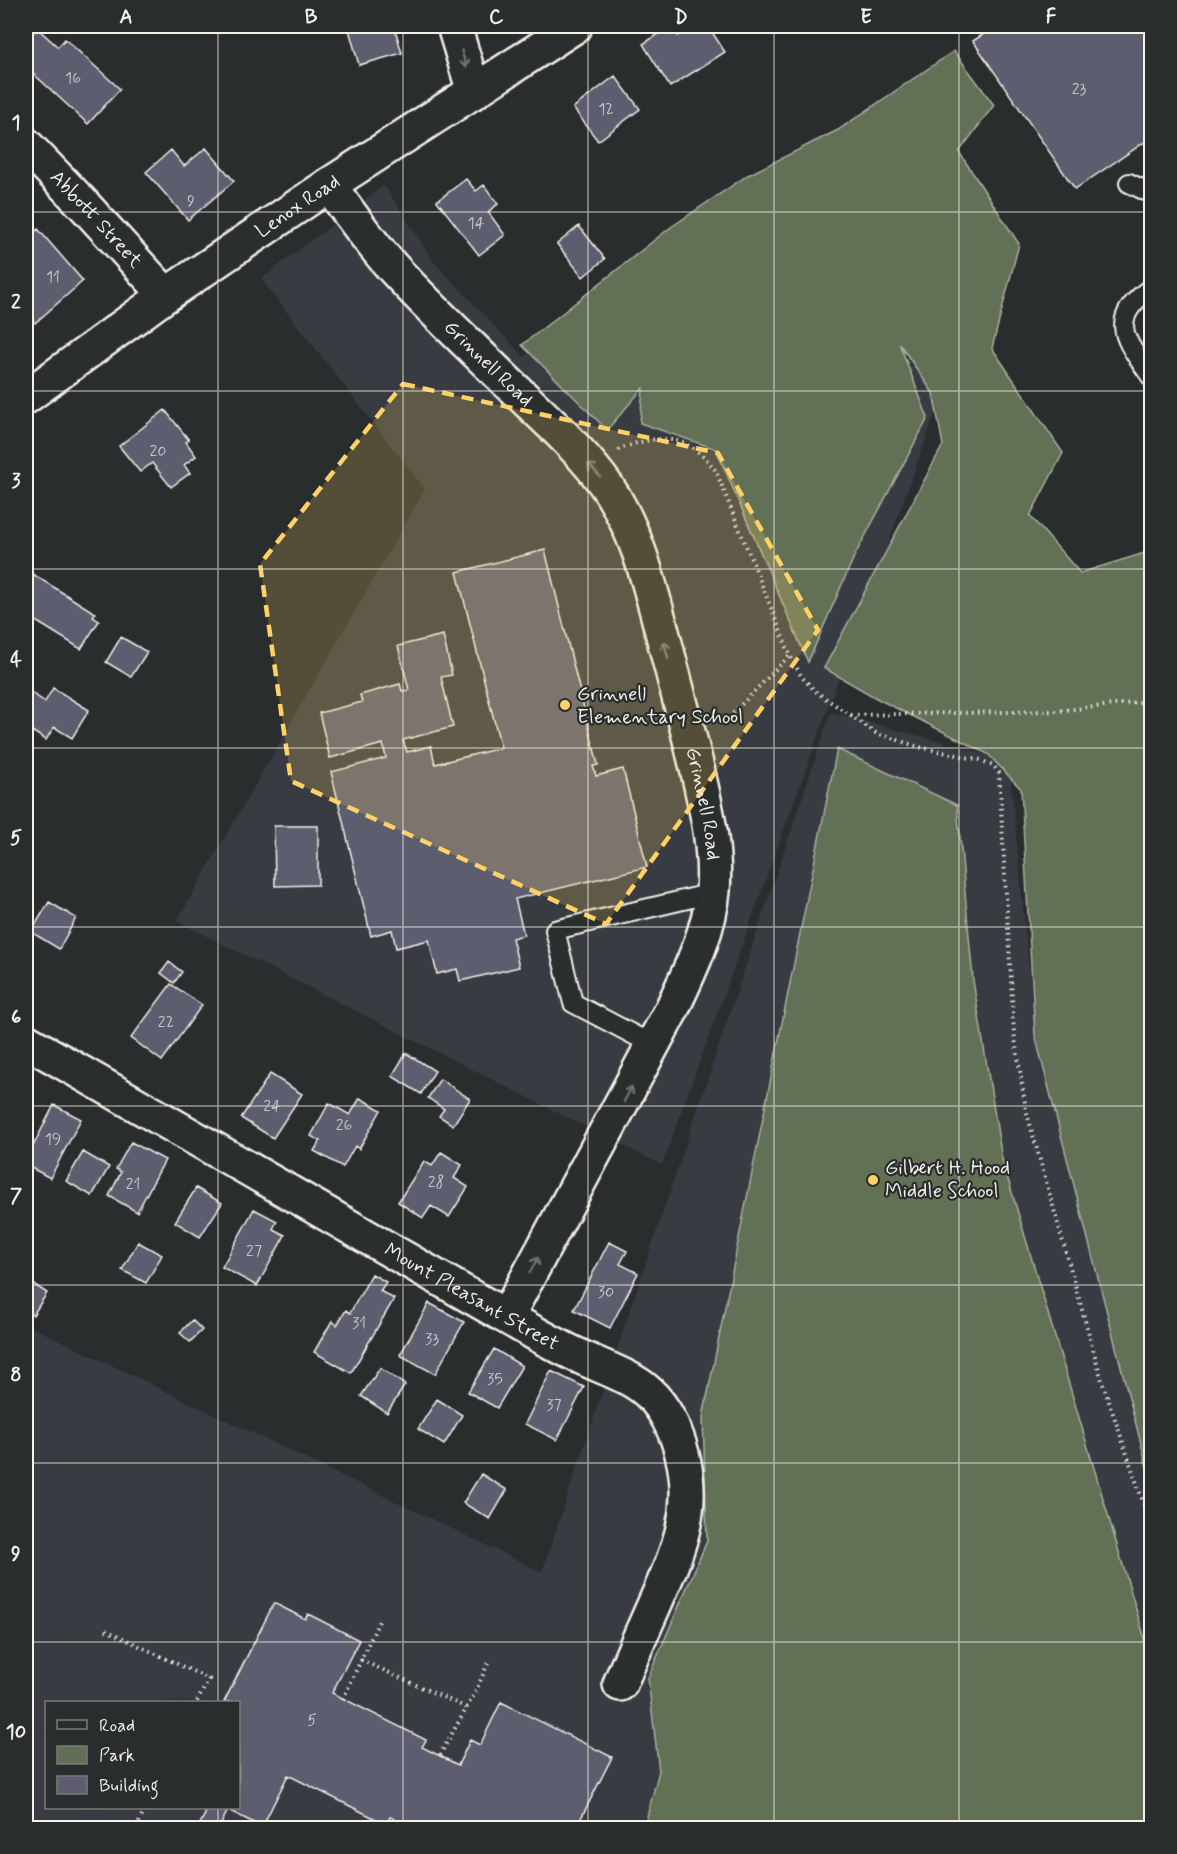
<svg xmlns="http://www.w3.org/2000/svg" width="1177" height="1854" font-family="Mynerve,sans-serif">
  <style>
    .built { fill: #393b42; fill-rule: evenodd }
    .green { fill: #626f57; stroke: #abb0a0; stroke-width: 1.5 }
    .building { fill: #5d5d6f; stroke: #f4f1e8; stroke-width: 1.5 }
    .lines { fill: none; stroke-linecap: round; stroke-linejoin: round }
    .lane-casing { stroke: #f4f1e8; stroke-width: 22 }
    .street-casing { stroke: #f4f1e8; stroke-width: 38 }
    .path { stroke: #f4f1e8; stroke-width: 4; stroke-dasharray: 1.5 4.5; stroke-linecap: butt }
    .lane { stroke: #2a2d2e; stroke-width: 18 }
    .street { stroke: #2a2d2e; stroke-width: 33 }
    .oneway { stroke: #71726f }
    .marked { fill: #ffd166; fill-opacity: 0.2; stroke: #ffd166; stroke-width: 4.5; stroke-dasharray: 12 8; stroke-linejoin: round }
    .grid { fill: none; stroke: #f4f1e8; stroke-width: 1.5; stroke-opacity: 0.55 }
    .poi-dot { fill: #ffd166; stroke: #2a2d2e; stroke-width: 2 }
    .labels { text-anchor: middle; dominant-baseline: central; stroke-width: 4.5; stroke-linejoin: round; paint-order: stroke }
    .number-label { font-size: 16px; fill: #ceccca }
    .street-label { font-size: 20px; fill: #f4f1e8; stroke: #2a2d2e }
    .poi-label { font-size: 20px; fill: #f4f1e8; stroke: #2a2d2e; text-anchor: start }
    .neatline { fill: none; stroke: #f4f1e8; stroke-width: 2 }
    .grid-label { font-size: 20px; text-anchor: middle; font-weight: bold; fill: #f4f1e8 }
  </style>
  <rect width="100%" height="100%" fill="#2a2d2e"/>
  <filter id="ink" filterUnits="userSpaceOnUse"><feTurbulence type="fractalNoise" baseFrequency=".0167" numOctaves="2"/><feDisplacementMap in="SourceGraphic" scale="12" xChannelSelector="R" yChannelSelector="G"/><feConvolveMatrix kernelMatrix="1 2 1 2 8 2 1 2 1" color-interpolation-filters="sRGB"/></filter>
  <g filter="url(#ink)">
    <path class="built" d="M 815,138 L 943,392 L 662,1165 L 177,921 L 425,489 L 261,279 L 384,185 L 434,262 L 524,357 Z
      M 831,712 L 1009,760 L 1035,1035 L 1151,1482 L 1151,1828 L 26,1828 L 26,1324 L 542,1572 ZM 46,1702 L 238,1702 L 238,1808 L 46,1808 Z"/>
    <path class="green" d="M 954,51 L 994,105 L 959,152 L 1019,244 L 992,348 L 1063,453 L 1030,516 L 1080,573 L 1151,551 L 1151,1482 L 1035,1035 L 1021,789 L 988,754 L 878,699 L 824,668 L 943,445 L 933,393 L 899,343 L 928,418 L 854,557 L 808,662 L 716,449 L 640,423 L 643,388 L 607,430 L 522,345 L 671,227 L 748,175 L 838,130 Z
      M 837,749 L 957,805 L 973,980 L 1002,1159 L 1144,1636 L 1152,1704 L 1151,1828 L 644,1828 L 659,1771 L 648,1678 L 707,1541 L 703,1417 Z"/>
    <path class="building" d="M 348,26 L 394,26 L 402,53 L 359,65 Z
      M 671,26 L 678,36 L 695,26 L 708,26 L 725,52 L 670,87 L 643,44 Z
      M 996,26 L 1152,26 L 1152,137 L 1075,189 L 973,41 Z
      M 37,28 L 58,47 L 65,39 L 120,89 L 88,124 L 26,67 L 26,41 Z
      M 615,76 L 640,109 L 598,141 L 573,108 Z
      M 206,148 L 234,181 L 188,220 L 146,172 L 171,150 L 184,166 Z
      M 466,179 L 476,191 L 484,185 L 498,204 L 488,212 L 505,235 L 479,255 L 437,201 Z
      M 579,226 L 605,259 L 583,277 L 557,244 Z
      M 38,229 L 83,281 L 35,323 L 26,313 L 26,240 Z
      M 165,410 L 189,440 L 186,442 L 196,456 L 184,465 L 190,473 L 171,487 L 152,463 L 140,472 L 119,446 Z
      M 545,550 L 598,765 L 593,766 L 596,776 L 623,769 L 647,867 L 515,899 L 524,935 L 512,938 L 519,967 L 460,981 L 457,969 L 437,974 L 429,940 L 396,948 L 392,930 L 371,936 L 331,772 L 386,758 L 383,744 L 330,758 L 319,713 L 362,702 L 360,695 L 400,684 L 402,691 L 409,690 L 398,646 L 443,635 L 452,675 L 441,677 L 453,727 L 403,740 L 407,752 L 431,746 L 435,764 L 501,748 L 457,572 Z
      M 31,573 L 95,613 L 93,617 L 99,621 L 81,649 L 26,615 L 26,582 Z
      M 121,637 L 147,652 L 131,677 L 106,662 Z
      M 53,688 L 89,710 L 72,738 L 54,727 L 46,740 L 32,731 L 27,737 L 26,736 L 26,689 L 45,702 Z
      M 274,826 L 318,826 L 318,885 L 275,886 Z
      M 49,902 L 76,918 L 59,949 L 31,932 Z
      M 169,962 L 182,972 L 174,983 L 161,973 Z
      M 171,984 L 202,1005 L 162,1061 L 131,1038 Z
      M 406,1053 L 435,1071 L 421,1094 L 392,1076 Z
      M 270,1074 L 302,1094 L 273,1138 L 241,1118 Z
      M 440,1079 L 470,1099 L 453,1125 L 439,1116 L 444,1109 L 428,1098 Z
      M 360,1098 L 381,1110 L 359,1149 L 355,1146 L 343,1167 L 314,1151 L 320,1141 L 311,1136 L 329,1103 L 350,1115 Z
      M 54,1105 L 81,1119 L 50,1178 L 26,1165 L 26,1160 Z
      M 131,1142 L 165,1160 L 137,1212 L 109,1196 L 121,1172 L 116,1169 Z
      M 83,1152 L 109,1167 L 92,1196 L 66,1181 Z
      M 441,1152 L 462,1165 L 454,1178 L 468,1187 L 449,1217 L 431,1206 L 423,1218 L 398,1202 L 424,1161 L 432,1166 Z
      M 196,1188 L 222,1203 L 200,1237 L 175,1222 Z
      M 254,1209 L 277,1221 L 273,1229 L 285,1235 L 257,1286 L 222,1267 Z
      M 138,1242 L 162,1255 L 146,1283 L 122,1270 Z
      M 609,1242 L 627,1251 L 620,1264 L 638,1273 L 610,1328 L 574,1310 Z
      M 372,1274 L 386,1282 L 380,1291 L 394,1299 L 351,1373 L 314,1352 L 332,1321 L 337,1325 L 346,1310 L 350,1313 Z
      M 30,1282 L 47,1293 L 33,1315 L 26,1310 L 26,1289 Z
      M 429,1303 L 464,1322 L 435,1374 L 400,1355 Z
      M 192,1320 L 202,1330 L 190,1342 L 180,1333 Z
      M 494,1349 L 522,1366 L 497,1408 L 468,1392 Z
      M 380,1368 L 405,1385 L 387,1413 L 361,1396 Z
      M 551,1371 L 584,1387 L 557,1440 L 525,1424 Z
      M 437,1399 L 462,1415 L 444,1445 L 418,1429 Z
      M 481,1474 L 507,1490 L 490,1519 L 463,1503 Z
      M 274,1603 L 305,1619 L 308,1614 L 359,1640 L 332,1693 L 426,1740 L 422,1747 L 458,1765 L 470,1740 L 480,1745 L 501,1702 L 612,1757 L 576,1828 L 414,1828 L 390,1817 L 386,1824 L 288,1775 L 262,1827 L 228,1810 L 219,1828 L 198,1828 L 208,1808 L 238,1808 L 238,1702 L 224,1702 Z"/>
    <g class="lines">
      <g class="lane-casing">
        <path id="lane" d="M 1129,183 L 1152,194
          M 1152,287 C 1105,321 1126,340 1152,378
          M 653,1045 L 573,1003 L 555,930 L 713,893"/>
      </g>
      <g class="street-casing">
        <g id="street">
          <path d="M 454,26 L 474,92"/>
          <path id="s1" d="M 26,145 L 84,205 L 166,295"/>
          <path id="s2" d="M 329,185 C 350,214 370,243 394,269 C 426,304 461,337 496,371 C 530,405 571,439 600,477 C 641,529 655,608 672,670 C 681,706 691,741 699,777 C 708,816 716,852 713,891 C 709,933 689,972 672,1009 L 507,1316"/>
          <path id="s3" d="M 26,397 L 166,295 L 329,185 L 575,26"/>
          <path id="s4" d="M 26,1041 C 174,1125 321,1212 470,1296 C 506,1316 542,1339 579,1356 C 601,1367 629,1375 648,1392 C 665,1407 677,1433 682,1454 C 697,1511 677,1553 655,1603 C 643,1630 631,1657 620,1684"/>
        </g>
      </g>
      <path class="path" d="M 618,450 C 658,433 688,433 716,471 L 790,655 L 801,676 L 815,691 L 876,733 L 919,747 L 980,760 L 993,765 L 999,773 L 1014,1032 L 1026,1110 L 1102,1381 L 1152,1528
        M 733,713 L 790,655
        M 851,715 L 1056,711 L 1152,701
        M 106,1630 L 209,1679 L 197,1702
        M 361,1660 L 467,1708
        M 343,1699 L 379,1621
        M 440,1755 L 475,1693 L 489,1661
        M 136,1828 L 146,1808"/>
      <use href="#lane" class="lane"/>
      <use href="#street" class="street"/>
    </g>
    <defs><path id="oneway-shaft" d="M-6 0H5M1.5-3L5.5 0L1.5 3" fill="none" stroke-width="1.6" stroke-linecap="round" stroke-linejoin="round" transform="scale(1.5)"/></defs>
    <g class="oneway">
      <use href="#oneway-shaft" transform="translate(464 59) rotate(74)"/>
      <use href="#oneway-shaft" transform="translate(594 470) rotate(-133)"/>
      <use href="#oneway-shaft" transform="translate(666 650) rotate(-105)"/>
      <use href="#oneway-shaft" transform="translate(628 1094) rotate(-62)"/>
      <use href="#oneway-shaft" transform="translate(534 1265) rotate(-62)"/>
    </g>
  </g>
  <path class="marked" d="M 403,384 L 718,453 L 818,630 L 606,924 L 291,781 L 260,564 Z"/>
  <path class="grid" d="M 218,26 L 218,1702M 403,26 L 403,1828M 588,26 L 588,1828M 774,26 L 774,1828M 959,26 L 959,1828M 26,212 L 1152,212M 26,391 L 1152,391M 26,569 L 1152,569M 26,748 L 1152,748M 26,927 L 1152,927M 26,1106 L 1152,1106M 26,1285 L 1152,1285M 26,1463 L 1152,1463M 26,1642 L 1152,1642M 218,1808 L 218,1828"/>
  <g class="poi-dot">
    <circle cx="565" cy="705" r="6"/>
    <circle cx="873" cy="1180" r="6"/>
  </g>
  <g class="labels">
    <g class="number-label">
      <text x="73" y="78">16</text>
      <text x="1079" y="89">23</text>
      <text x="606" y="109">12</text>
      <text x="191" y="201">9</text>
      <text x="476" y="223">14</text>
      <text x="53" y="277">11</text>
      <text x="158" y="451">20</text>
      <text x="166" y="1022">22</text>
      <text x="272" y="1106">24</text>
      <text x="344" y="1125">26</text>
      <text x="53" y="1139">19</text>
      <text x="436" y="1182">28</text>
      <text x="133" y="1184">21</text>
      <text x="254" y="1251">27</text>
      <text x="606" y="1292">30</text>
      <text x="359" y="1323">31</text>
      <text x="432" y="1339">33</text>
      <text x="495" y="1379">35</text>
      <text x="554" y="1405">37</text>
      <text x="312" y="1720">5</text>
    </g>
    <g class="street-label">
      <text stroke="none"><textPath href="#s3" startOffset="332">Lenox Road</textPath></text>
      <text stroke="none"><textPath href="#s1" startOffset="102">Abbott Street</textPath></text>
      <text stroke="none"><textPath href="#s2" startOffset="240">Grinnell Road</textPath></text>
      <text stroke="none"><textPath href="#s2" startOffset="744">Grinnell Road</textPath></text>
      <text stroke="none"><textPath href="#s4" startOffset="514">Mount Pleasant Street</textPath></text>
    </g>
    <g class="poi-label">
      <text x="577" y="694">Grinnell<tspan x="577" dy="23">Elementary School</tspan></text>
      <text x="885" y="1168">Gilbert H. Hood<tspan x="885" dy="23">Middle School</tspan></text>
    </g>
  </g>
  <rect width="1177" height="1854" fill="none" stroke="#2a2d2e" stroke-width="66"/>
  <rect x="45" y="1701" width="195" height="108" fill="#2a2d2e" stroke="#7b7b78" stroke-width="1.5"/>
  <rect x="57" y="1720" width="30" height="9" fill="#2a2d2e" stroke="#7b7b78" stroke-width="1.5"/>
  <text x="99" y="1731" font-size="18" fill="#f4f1e8">Road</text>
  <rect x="57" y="1746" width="30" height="18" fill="#626f57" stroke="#7b7b78" stroke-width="1.5"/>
  <text x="99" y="1761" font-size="18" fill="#f4f1e8">Park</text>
  <rect x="57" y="1776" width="30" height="18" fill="#5d5d6f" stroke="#7b7b78" stroke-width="1.5"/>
  <text x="99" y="1791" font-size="18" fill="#f4f1e8">Building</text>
  <rect x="33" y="33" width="1111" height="1788" class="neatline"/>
  <g class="grid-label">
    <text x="126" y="23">A</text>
    <text x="311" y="23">B</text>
    <text x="496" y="23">C</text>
    <text x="681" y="23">D</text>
    <text x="866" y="23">E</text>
    <text x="1051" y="23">F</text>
    <text x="16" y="129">1</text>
    <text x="16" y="308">2</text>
    <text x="16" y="487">3</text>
    <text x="16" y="666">4</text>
    <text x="16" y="844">5</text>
    <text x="16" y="1023">6</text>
    <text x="16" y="1202">7</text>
    <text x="16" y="1381">8</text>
    <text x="16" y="1560">9</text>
    <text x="16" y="1738">10</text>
  </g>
</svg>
